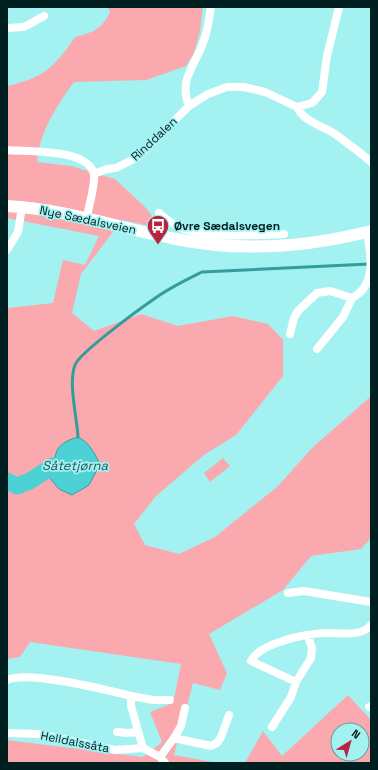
<svg xmlns="http://www.w3.org/2000/svg" width="378" height="770" font-family="'Space Grotesk',sans-serif">
  <style>
    .green { fill: #faaaae; fill-rule: evenodd }
    .water { fill: #4cd2d4; stroke: #359c9e }
    .lines { fill: none; stroke-linecap: round; stroke-linejoin: round }
    .stream { stroke: #359c9e; stroke-width: 3 }
    .river { stroke: #4cd2d4; stroke-width: 17 }
    .street { stroke: #fff; stroke-width: 8 }
    .secondary { stroke: #fff; stroke-width: 12 }
    .labels { text-anchor: middle; dominant-baseline: central; stroke-width: 3.5; stroke-linejoin: round; paint-order: stroke }
    .street-label { font-size: 12px; fill: #001f20; stroke: #a4f1f1 }
    .poi-label { font-size: 12px; font-weight: bold; fill: #001f20; stroke: #a4f1f1; text-anchor: start }
    .water-label { font-size: 13px; font-style: italic; fill: #205858; stroke: #a4f1f1 }
  </style>
  <rect width="100%" height="100%" fill="#a4f1f1"/>
  <path class="green" d="M 108,7 L 203,7 L 200,31 L 194,53 L 186,66 L 146,80 L 74,82 C 56,107 40,131 37,162 L 71,166 L 115,179 L 144,206 L 163,229 L 122,220 L 81,274 L 72,313 L 94,331 L 141,314 L 178,326 L 233,316 L 268,324 L 283,340 L 283,376 L 236,435 L 204,455 L 156,496 L 134,524 L 145,545 L 179,554 L 215,537 L 278,486 L 312,448 L 371,396 L 371,538 L 361,549 L 311,556 L 283,590 L 209,634 L 227,673 L 220,690 L 193,683 L 174,755 L 218,763 L 7,763 L 7,740 L 143,757 L 162,742 L 150,712 L 173,703 L 181,664 L 30,642 L 20,657 L 7,659 L 7,308 L 53,303 L 63,260 L 85,265 L 99,236 L 7,218 L 7,86 C 43,78 55,67 75,37 C 92,33 102,29 110,12 ZM 56,452 L 59,489 L 49,477 Z
    M 223,458 L 230,466 L 210,482 L 204,473 Z
    M 348,695 L 371,720 L 371,763 L 245,763 L 263,731 L 282,756 ZM 338,730 L 362,730 L 362,754 L 338,754 Z"/>
  <path class="water" d="M 78,437 C 89,442 95,454 100,464 L 89,485 L 72,495 L 59,489 L 49,477 C 58,454 51,445 78,437 Z"/>
  <g class="lines">
    <path class="stream" d="M 78,437 C 77,417 68,383 75,365 C 79,353 141,308 154,299 C 169,288 186,280 202,272 L 369,264"/>
    <path class="river" d="M 7,481 L 17,486 L 30,481 L 53,466"/>
    <path class="street" d="M 7,28 L 24,27 L 44,16
      M 189,106 C 178,79 196,65 204,40 C 208,30 209,18 211,7
      M 297,107 C 304,122 323,126 335,134 C 347,143 360,152 371,162
      M 7,150 C 27,152 90,148 94,175 C 95,187 89,204 87,217
      M 94,174 L 107,169 L 116,168 L 138,157 L 189,106 L 208,94 L 227,87 L 244,87 L 265,92 L 297,107 L 312,103 L 322,92 L 327,56 L 339,7
      M 159,213 C 165,218 172,224 179,227 C 205,239 256,235 284,234
      M 7,250 L 18,232 L 22,207
      M 290,334 L 294,318 L 298,311 L 317,293 L 330,291 L 352,298 C 377,285 371,255 367,232
      M 317,349 L 343,317 L 352,298
      M 288,593 L 304,591 L 371,602
      M 7,680 C 29,670 106,690 131,696 L 131,706 L 143,748
      M 296,682 L 251,661 C 260,643 305,634 324,633 C 339,632 360,638 371,625
      M 131,696 L 153,700 L 170,700
      M 369,707 L 371,706
      M 272,727 L 291,697 L 296,682 L 311,658 L 312,648 L 308,636
      M 117,732 L 127,733 L 138,732
      M 7,733 L 38,734 L 115,750 L 143,748 L 160,757 L 165,763
      M 174,738 L 181,726 L 185,708
      M 160,757 L 174,738 L 211,746 L 217,743 L 221,737 L 229,715"/>
    <path class="secondary" d="M 7,206 C 65,209 119,228 176,239 C 240,252 308,247 371,231"/>
  </g>
  <defs>
    <g id="bus-pin" transform="scale(1.15)"><path d="M0 17L-7.5 6A9.5 9.5 0 1 1 7.5 6Z" fill="#b72542" stroke="#a4f1f1"/><path d="M-5-6H5V4H4V6H2V4H-2V6H-4V4H-5ZM-3.5-4V0h7V-4ZM-3.5 1.2v1.5H-2V1.2ZM2 1.2v1.5H3.5V1.2Z" fill="#fff"/></g>
  </defs>
  <g fill-rule="evenodd">
    <use href="#bus-pin" x="158" y="226"/>
  </g>
  <g class="labels">
    <g class="street-label">
      <text transform="translate(154 139) rotate(-43)">Rinddalen</text>
      <text transform="translate(88 220) rotate(12)">Nye Sædalsveien</text>
      <text transform="translate(75 742) rotate(11)">Helldalssåta</text>
    </g>
    <g class="poi-label">
      <text x="174" y="226">Øvre Sædalsvegen</text>
    </g>
    <g class="water-label">
      <text x="75" y="465">Såtetjørna</text>
    </g>
  </g>
  <rect width="378" height="770" fill="none" stroke="#001f20" stroke-width="16"/>
  <g transform="translate(350 742) rotate(37)"><circle r="19" fill="#a4f1f1" stroke="#629d9d"/>
  <path d="M0-3L7 15L0 10L-7 15Z" fill="#b72542"/>
  <text y="-6" font-size="11" font-weight="bold" text-anchor="middle" fill="#001f20">N</text>
  </g>
</svg>
